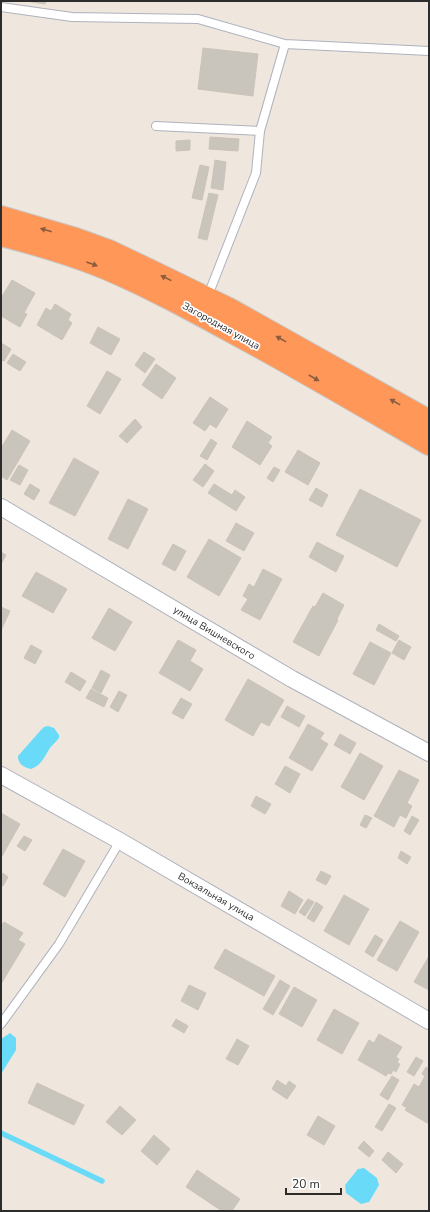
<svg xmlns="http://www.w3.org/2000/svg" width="430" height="1212" font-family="'Nunito Sans',sans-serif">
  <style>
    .water { fill: #69dbf8 }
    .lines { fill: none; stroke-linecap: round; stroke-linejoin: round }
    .stream { stroke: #69dbf8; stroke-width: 5.5 }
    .building { fill: #cac5bc; stroke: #cbc3b7 }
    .lane-casing { stroke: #aeb2bd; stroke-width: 10 }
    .street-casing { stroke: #aeb2bd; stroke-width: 18 }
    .highway-casing { stroke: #c8c8c8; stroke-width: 24 }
    .lane { stroke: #fff; stroke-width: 8 }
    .street { stroke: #fff; stroke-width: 16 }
    .highway { stroke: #ff9759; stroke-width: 22 }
    .oneway { fill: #8b5c40 }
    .labels { text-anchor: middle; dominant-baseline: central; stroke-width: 3.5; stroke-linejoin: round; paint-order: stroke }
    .street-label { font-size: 10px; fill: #2c2c2c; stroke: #fff }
  </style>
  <rect width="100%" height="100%" fill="#efe7de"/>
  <path class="water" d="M 48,726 L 54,728 L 59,735 L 59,738 C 56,742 52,745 50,748 C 44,757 42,765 31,769 C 23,767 18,764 18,756 L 40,731 L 44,727 Z
    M 10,1033 L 16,1038 L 16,1050 L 1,1074 L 1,1039 Z
    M 364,1168 L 377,1178 L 379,1185 L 369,1202 L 361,1204 L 346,1193 L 345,1185 L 358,1169 Z"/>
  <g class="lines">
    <path class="stream" d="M 1,1133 L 102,1181"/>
  </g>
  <path class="building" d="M 26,1 L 46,1 L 45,4 Z
    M 203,48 L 258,54 L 253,96 L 198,89 Z
    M 210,137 L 239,139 L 238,151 L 209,149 Z
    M 190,140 L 190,150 L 176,151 L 176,141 Z
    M 215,160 L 226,162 L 223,190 L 211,188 Z
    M 200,165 L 209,167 L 202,200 L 192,198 Z
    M 209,193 L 218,195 L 207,240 L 198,238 Z
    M 12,280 L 35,293 L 24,313 L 27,314 L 20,327 L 1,316 L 1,298 Z
    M 55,304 L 71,314 L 68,320 L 72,323 L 62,340 L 37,325 L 46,308 L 51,311 Z
    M 98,327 L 120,339 L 111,355 L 90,343 Z
    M 1,343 L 11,349 L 4,361 L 1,360 Z
    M 144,352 L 155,359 L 145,373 L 135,365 Z
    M 13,354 L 26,362 L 20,371 L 7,363 Z
    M 156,364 L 176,378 L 162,399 L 142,385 Z
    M 107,371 L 121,379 L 100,414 L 87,406 Z
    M 210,397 L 228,409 L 216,428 L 210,424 L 205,431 L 193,423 Z
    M 135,419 L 142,427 L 127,443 L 119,436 Z
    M 247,421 L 272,437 L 268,443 L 272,446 L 260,465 L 232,447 Z
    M 12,430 L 30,441 L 7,480 L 1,476 L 1,448 Z
    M 211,439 L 217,443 L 207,460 L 200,456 Z
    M 298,450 L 320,463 L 308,485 L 285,472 Z
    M 74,458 L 99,472 L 75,516 L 49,503 Z
    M 205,464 L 214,471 L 203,487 L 193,480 Z
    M 19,465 L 28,470 L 20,485 L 10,480 Z
    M 274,467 L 280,470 L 273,482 L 267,478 Z
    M 30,484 L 40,490 L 34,500 L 24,494 Z
    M 214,484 L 232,495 L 235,490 L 245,497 L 236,511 L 208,493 Z
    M 316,488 L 328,495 L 322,507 L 309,500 Z
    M 360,489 L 421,520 L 397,567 L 336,535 Z
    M 128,499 L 148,509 L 128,549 L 108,539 Z
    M 236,523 L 254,533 L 244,551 L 226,541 Z
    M 209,539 L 241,558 L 219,596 L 187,577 Z
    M 317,542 L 344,556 L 336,572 L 309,557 Z
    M 173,544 L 186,551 L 175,571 L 162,564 Z
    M 1,552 L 6,555 L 1,564 Z
    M 263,569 L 282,579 L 260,620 L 241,610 L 248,599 L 243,596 L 249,584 L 254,587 Z
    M 36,572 L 67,589 L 53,613 L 22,596 Z
    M 323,593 L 344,605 L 337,619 L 315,607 Z
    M 313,606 L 338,620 L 319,656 L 293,642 Z
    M 1,607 L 10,611 L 1,630 Z
    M 109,608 L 132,622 L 115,651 L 92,638 Z
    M 379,624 L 399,636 L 396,641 L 376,630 Z
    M 178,640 L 196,650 L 190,661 L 203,669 L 190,691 L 159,673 Z
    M 399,640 L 411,647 L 404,660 L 392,653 Z
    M 370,642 L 391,653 L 374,685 L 353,674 Z
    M 31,645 L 42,651 L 35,664 L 24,658 Z
    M 101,670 L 110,675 L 101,693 L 92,688 Z
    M 71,672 L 86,681 L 80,691 L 65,682 Z
    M 248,679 L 284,700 L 269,726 L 261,722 L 253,736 L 225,720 Z
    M 91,689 L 108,698 L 104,707 L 86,698 Z
    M 119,691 L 127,695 L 118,712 L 110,707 Z
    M 181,698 L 192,704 L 183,719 L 172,713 Z
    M 287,706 L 305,716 L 299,727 L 281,717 Z
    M 308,724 L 324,733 L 320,739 L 328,744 L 312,771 L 289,758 Z
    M 340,734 L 356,743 L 350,754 L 334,745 Z
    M 360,753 L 383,766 L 364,800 L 341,787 Z
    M 285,766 L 300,774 L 290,793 L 275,784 Z
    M 399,770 L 419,780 L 407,803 L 412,806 L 406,818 L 400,815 L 394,827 L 374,816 Z
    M 256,796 L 271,804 L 265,814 L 251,806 Z
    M 1,813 L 20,824 L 2,856 L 1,855 Z
    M 365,815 L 372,818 L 366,828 L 360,825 Z
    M 412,816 L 419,820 L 410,835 L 404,831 Z
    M 24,836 L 32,840 L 25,851 L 17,846 Z
    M 63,849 L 85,861 L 65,897 L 43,884 Z
    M 401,851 L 411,857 L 407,864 L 398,858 Z
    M 321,871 L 331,876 L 326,885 L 316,880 Z
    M 3,873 L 8,877 L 3,886 L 1,885 L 1,876 Z
    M 289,891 L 303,900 L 295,914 L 281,906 Z
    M 344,895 L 369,909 L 349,945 L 324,931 Z
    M 308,899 L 314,902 L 305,916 L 299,912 Z
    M 316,902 L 323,907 L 314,922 L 307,918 Z
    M 400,921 L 419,932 L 397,971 L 377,960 Z
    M 4,922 L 23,933 L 18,940 L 25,944 L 1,984 L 1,926 Z
    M 375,935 L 383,940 L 373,957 L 365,952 Z
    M 225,949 L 275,976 L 264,996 L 214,968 Z
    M 429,956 L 429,990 L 414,982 Z
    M 280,980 L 290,986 L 273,1015 L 263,1009 Z
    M 189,985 L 206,993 L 198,1010 L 181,1001 Z
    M 294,987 L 317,1000 L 302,1027 L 279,1014 Z
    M 334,1009 L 359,1023 L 342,1054 L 317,1040 Z
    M 176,1019 L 188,1026 L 184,1033 L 172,1026 Z
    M 379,1034 L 402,1047 L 396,1057 L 399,1059 L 397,1063 L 400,1064 L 396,1072 L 393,1070 L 391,1074 L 388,1073 L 386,1076 L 358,1060 L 369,1040 L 374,1043 Z
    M 237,1039 L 249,1046 L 238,1065 L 226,1059 Z
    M 416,1057 L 423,1061 L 414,1076 L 407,1072 Z
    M 426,1067 L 429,1069 L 429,1124 L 405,1110 L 407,1108 L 402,1105 L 414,1084 L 419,1087 L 425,1076 L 422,1074 Z
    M 392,1076 L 399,1080 L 388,1100 L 380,1095 Z
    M 277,1080 L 286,1086 L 289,1081 L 296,1086 L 287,1099 L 272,1089 Z
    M 37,1083 L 84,1105 L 74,1125 L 28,1103 Z
    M 389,1104 L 396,1108 L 382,1131 L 375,1127 Z
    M 120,1106 L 136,1120 L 122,1135 L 106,1122 Z
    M 318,1116 L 335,1126 L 324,1145 L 307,1135 Z
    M 154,1135 L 170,1149 L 157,1165 L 141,1151 Z
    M 364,1141 L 374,1151 L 369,1157 L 358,1148 Z
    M 388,1152 L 403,1164 L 396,1173 L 382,1160 Z
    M 197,1170 L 240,1199 L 232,1211 L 222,1211 L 186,1187 Z"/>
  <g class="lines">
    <g class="lane-casing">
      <path id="lane" d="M 1,7 L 72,17 L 198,19 L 285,44
        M 156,126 L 260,131
        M 207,298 L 256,173 L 260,131 L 285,44 L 429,51
        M 1,1024 L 59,944 L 120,841"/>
    </g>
    <g class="street-casing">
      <path id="street" d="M 1,507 L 292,679 L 429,753
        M 1,775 L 120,841 L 429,1021"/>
    </g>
    <g class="highway-casing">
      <path id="highway" d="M 1,217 L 76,239 L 109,251 L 151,271 L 231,310 L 429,421
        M 1,235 C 36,244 71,254 105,268 C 157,290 206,318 256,345 C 314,377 372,411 429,444"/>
    </g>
    <use href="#lane" class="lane"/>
    <use href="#street" class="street"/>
    <use href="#highway" class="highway"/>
  </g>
  <defs><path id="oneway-solid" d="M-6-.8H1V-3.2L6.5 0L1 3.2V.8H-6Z"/></defs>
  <g class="oneway">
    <use href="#oneway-solid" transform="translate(46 230) rotate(-164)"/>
    <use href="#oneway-solid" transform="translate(92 264) rotate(20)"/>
    <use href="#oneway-solid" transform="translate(166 278) rotate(-154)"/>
    <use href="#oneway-solid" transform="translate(281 339) rotate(-151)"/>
    <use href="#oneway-solid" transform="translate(314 378) rotate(30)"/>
    <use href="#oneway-solid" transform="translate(395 402) rotate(-151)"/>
  </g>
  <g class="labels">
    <g class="street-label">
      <text transform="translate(221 326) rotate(29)">Загородная улица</text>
      <text transform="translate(214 633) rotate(31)">улица Вишневского</text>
      <text transform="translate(216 897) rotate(30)">Вокзальная улица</text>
    </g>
  </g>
  <rect width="430" height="1212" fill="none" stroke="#2c2c2c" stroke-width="4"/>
  <path d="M286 1188v6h55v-6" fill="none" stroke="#2c2c2c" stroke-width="2"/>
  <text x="292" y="1188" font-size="12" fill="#2c2c2c" stroke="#ffffff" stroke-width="3" paint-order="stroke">20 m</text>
</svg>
